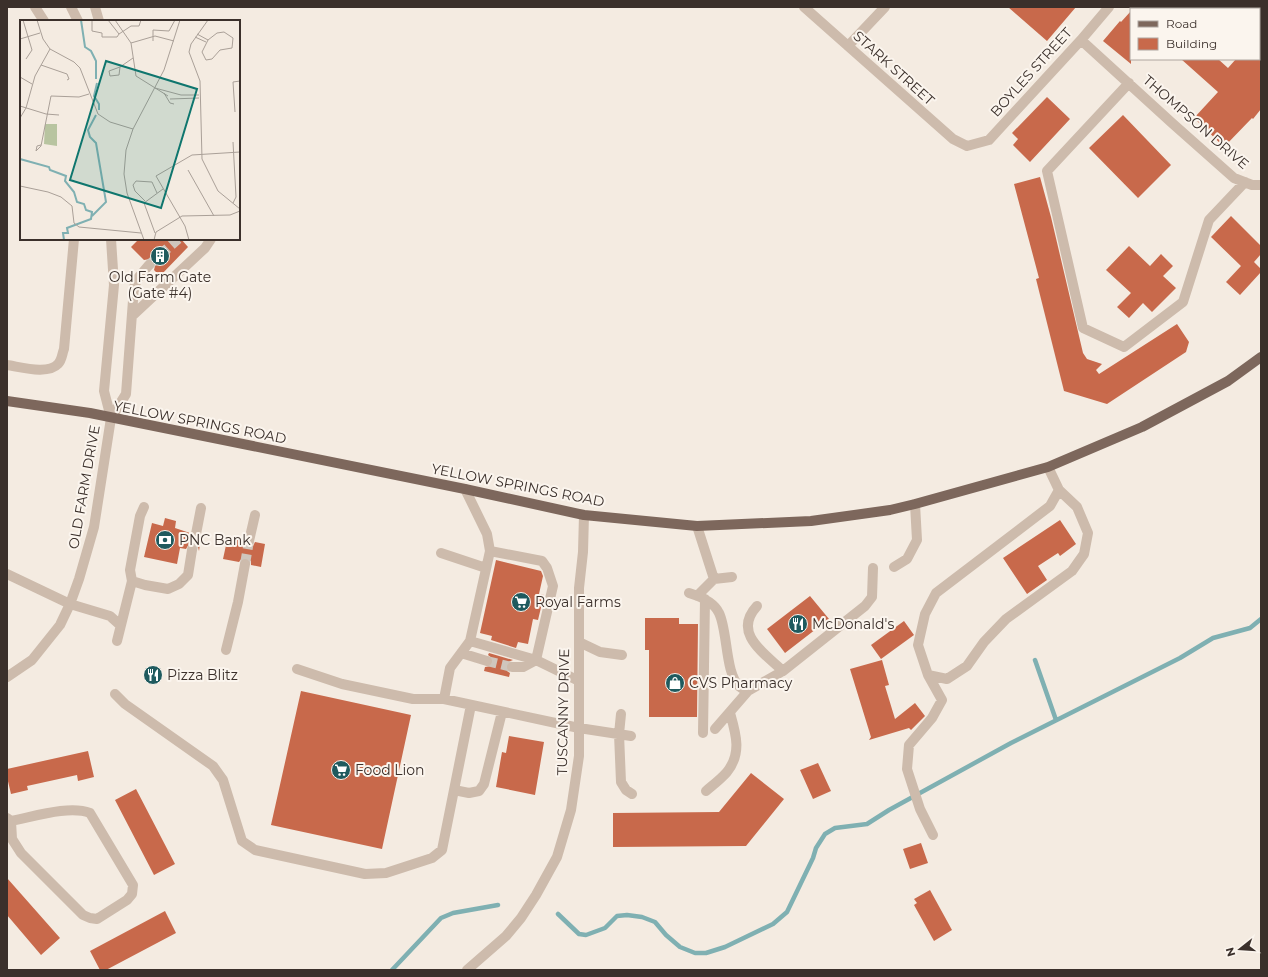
<svg xmlns="http://www.w3.org/2000/svg" width="1268" height="977" font-family="Montserrat,sans-serif">
  <style>
    .lines { fill: none; stroke-linecap: round; stroke-linejoin: round }
    .stream { stroke: #7fb0b2; stroke-width: 4.5 }
    .building { fill: #c8694b }
    .minor-tunnel { stroke: #cfc6bd; stroke-width: 10; stroke-dasharray: 10 5; stroke-linecap: butt }
    .minor { stroke: #cdbbac; stroke-width: 10 }
    .major { stroke: #7d675c; stroke-width: 10 }
    .labels { text-anchor: middle; dominant-baseline: central; stroke-width: 4; stroke-linejoin: round; paint-order: stroke }
    .street-label { font-size: 14px; fill: #3b302b; stroke: #fbf5ee }
    .poi-label { font-size: 14px; fill: #3b302b; stroke: #fbf5ee; text-anchor: start }
    .inset-river { fill: none; stroke: #7fb0b2; stroke-width: 2 }
    .inset-road { fill: none; stroke: #aaa098; stroke-width: 1 }
    .view { fill: #0f766e; fill-opacity: 0.15; stroke: #0f766e; stroke-width: 2 }
    .inset-edge { fill: none; stroke: #3b302b; stroke-width: 2 }
  </style>
  <rect width="100%" height="100%" fill="#f4ebe1"/>
  <g class="lines">
    <path class="stream" d="M 1035,660 L 1056,720
      M 558,914 L 579,934 L 586,935 L 605,928 L 617,916 L 627,915 L 642,917 L 655,922 L 666,935 L 680,947 L 695,953 L 706,953 L 725,947 L 773,924 L 787,912 L 813,858 L 816,848 L 825,834 L 835,828 L 867,824 L 889,810 L 1011,743 L 1180,658 L 1213,638 L 1250,628 L 1261,619
      M 392,970 L 441,918 L 453,913 L 498,905"/>
  </g>
  <path class="building" d="M 1008,7 L 1076,7 L 1047,41 Z
    M 1131,11 L 1131,64 L 1103,41 L 1120,21 L 1121,22 Z
    M 1181,59 L 1218,59 L 1228,68 L 1236,59 L 1261,59 L 1261,109 L 1253,119 L 1252,118 L 1224,147 L 1194,118 L 1218,92 Z
    M 1047,97 L 1070,119 L 1030,162 L 1013,145 L 1018,139 L 1012,133 Z
    M 1123,115 L 1171,165 L 1138,198 L 1089,148 Z
    M 1040,177 L 1051,217 L 1083,353 L 1087,359 L 1102,364 L 1096,370 L 1099,374 L 1177,324 L 1189,342 L 1186,352 L 1107,404 L 1064,391 L 1036,279 L 1039,278 L 1014,184 Z
    M 1231,216 L 1261,246 L 1261,254 L 1254,262 L 1261,269 L 1261,272 L 1240,295 L 1226,282 L 1241,266 L 1211,237 Z
    M 139,239 L 181,239 L 188,247 L 160,276 L 154,270 L 155,266 L 153,260 L 150,259 L 144,260 L 131,247 Z
    M 1129,246 L 1150,266 L 1161,254 L 1173,266 L 1163,276 L 1176,288 L 1152,312 L 1143,303 L 1129,318 L 1117,307 L 1131,293 L 1106,270 Z
    M 165,518 L 176,521 L 175,528 L 190,533 L 192,539 L 198,540 L 201,538 L 199,551 L 198,547 L 193,544 L 189,544 L 186,549 L 180,548 L 177,564 L 144,557 L 152,523 L 163,526 Z
    M 1060,520 L 1076,544 L 1060,556 L 1058,553 L 1038,566 L 1047,580 L 1027,594 L 1003,558 Z
    M 228,536 L 243,539 L 244,545 L 248,547 L 253,546 L 255,542 L 265,544 L 261,567 L 251,565 L 251,561 L 247,558 L 242,558 L 239,562 L 223,559 Z
    M 496,560 L 541,571 L 543,576 L 539,594 L 544,595 L 538,620 L 533,619 L 528,644 L 518,642 L 516,648 L 491,640 L 492,636 L 480,633 Z
    M 810,596 L 829,619 L 785,653 L 767,629 Z
    M 645,618 L 679,618 L 679,624 L 698,624 L 697,717 L 649,717 L 649,650 L 645,650 Z
    M 904,621 L 914,635 L 881,659 L 871,645 Z
    M 489,653 L 513,660 L 508,662 L 506,667 L 507,671 L 510,673 L 509,677 L 484,671 L 485,667 L 491,666 L 493,663 L 493,659 L 488,655 Z
    M 882,660 L 889,685 L 885,686 L 895,719 L 915,703 L 925,716 L 911,730 L 909,728 L 869,740 L 871,737 L 850,669 Z
    M 301,691 L 411,715 L 382,849 L 271,825 Z
    M 509,736 L 544,742 L 535,795 L 496,787 L 502,752 L 506,753 Z
    M 88,751 L 94,777 L 78,781 L 77,775 L 27,786 L 28,790 L 11,794 L 7,777 L 7,769 Z
    M 818,763 L 831,791 L 813,799 L 800,770 Z
    M 751,773 L 784,799 L 746,846 L 613,847 L 613,813 L 719,812 Z
    M 136,789 L 175,864 L 154,875 L 115,800 Z
    M 921,843 L 928,863 L 910,869 L 903,849 Z
    M 7,878 L 60,938 L 41,955 L 7,915 Z
    M 930,890 L 952,930 L 934,941 L 914,905 L 917,903 L 914,899 Z
    M 165,911 L 176,933 L 106,970 L 100,970 L 90,951 Z"/>
  <g class="lines">
    <path class="minor-tunnel" d="M 149,265 L 178,239
      M 192,550 L 196,534
      M 245,564 L 249,541
      M 487,661 L 512,667"/>
    <path class="minor" d="M 35,7 L 44,21
      M 71,7 L 78,21
      M 95,7 L 99,21
      M 804,7 L 953,139 L 967,146 L 989,140 L 1081,40 L 1109,7
      M 1237,7 L 1239,9
      M 1259,27 L 1261,29
      M 1081,40 L 1172,123 L 1234,178 L 1252,185 L 1261,185
      M 848,46 L 885,7
      M 1129,83 L 1047,171 L 1083,328 L 1124,347 L 1183,302 L 1209,220 L 1245,182
      M 132,316 L 205,248 L 211,239
      M 7,365 C 21,367 48,375 58,364 C 62,360 62,354 64,349 L 74,239
      M 111,418 L 126,394 L 134,287 L 138,278 L 149,265
      M 697,526 L 714,579 L 732,577
      M 196,534 L 201,508
      M 249,541 L 255,515
      M 490,551 L 542,561 L 547,568 L 553,586 L 536,660 L 523,667 L 512,667
      M 441,553 L 486,568
      M 894,567 L 907,559 L 917,540 L 915,504
      M 7,574 L 70,604 L 110,616 L 120,625
      M 132,581 L 145,585 L 168,589 L 179,584 L 188,575 L 192,550
      M 689,593 C 699,596 714,602 719,613 C 728,631 725,675 740,687 C 742,689 746,690 748,691
      M 697,596 L 714,579
      M 757,606 C 732,633 764,653 783,671 L 865,606 L 872,597 L 873,568
      M 117,641 L 132,581 L 130,570 L 140,516 L 144,507
      M 470,641 L 536,660 L 579,681
      M 579,642 L 600,652 L 622,655
      M 226,650 L 238,602 L 245,564
      M 461,653 L 487,661
      M 297,669 L 342,684 L 413,699 L 444,699 L 579,728 L 631,736
      M 928,675 L 947,679 L 967,666 L 984,642 L 1006,619 L 1072,571 L 1084,554 L 1088,533 L 1077,507 L 1059,490 L 1048,467
      M 7,677 L 32,660 L 60,625 L 70,604 L 79,579 L 94,527 L 111,418 L 104,391 L 114,285 L 111,239
      M 115,694 L 125,704 L 213,766 L 223,780 L 242,841 L 255,850 L 365,874 L 386,873 L 432,858 L 442,850 L 471,705
      M 444,699 L 450,668 L 470,641 L 490,551 L 487,534 L 465,489
      M 621,714 L 619,734 L 621,782 L 626,790 L 632,794
      M 715,729 L 748,691 L 783,671
      M 703,733 L 705,599
      M 454,790 L 469,793 L 479,791 L 484,784 L 502,712
      M 706,791 C 713,785 721,779 727,772 C 742,753 736,734 730,713
      M 7,818 L 11,821 C 33,817 69,805 90,813 L 133,885 L 132,894 L 127,900 L 97,919 L 90,918 L 83,915 L 21,853 L 12,839 L 11,821
      M 933,835 L 920,809 L 907,769 L 909,745 L 932,718 L 942,700 L 928,675 L 918,645 L 925,614 L 936,593 L 1050,506 L 1059,490
      M 467,970 L 506,936 L 521,918 L 536,895 L 557,857 L 571,810 L 579,756 L 579,588 L 583,552 L 584,515"/>
    <path class="major" d="M 7,401 L 90,413 L 465,489 L 584,515 L 697,526 L 811,521 L 890,510 L 915,504 L 1048,467 L 1142,427 L 1228,381 L 1261,357"/>
  </g>
  <defs>
    <g id="building-disc" transform="scale(1)"><circle r="9.5" fill="#1f5a5e" stroke="#fbf5ee"/><path d="M-4-6H4V6H1V3H-1V6H-4ZM-2.5-4.3h1.7v1.8h-1.7ZM.8-4.3h1.7v1.8H.8ZM-2.5-1h1.7V.8h-1.7ZM.8-1h1.7V.8H.8Z" fill="#fff"/></g>
    <g id="bank-disc" transform="scale(1)"><circle r="9.5" fill="#1f5a5e" stroke="#fbf5ee"/><path d="M-6-4H6V4H-6ZM0-2.3a2.3 2.3 0 1 0 0 4.6a2.3 2.3 0 1 0 0-4.6Z" fill="#fff"/></g>
    <g id="supermarket-disc" transform="scale(1)"><circle r="9.5" fill="#1f5a5e" stroke="#fbf5ee"/><path d="M-6-5.5h2.5l.6 2H6L4.5 2H-2.5L-4.4-4H-6ZM-1.5 3.2a1.3 1.3 0 1 0 .1 0ZM3 3.2a1.3 1.3 0 1 0 .1 0Z" fill="#fff"/></g>
    <g id="restaurant-disc" transform="scale(1)"><circle r="9.5" fill="#1f5a5e" stroke="#fbf5ee"/><path d="M-5-6h1v4h1v-4h1v4h1v-4h1v5L-1.5 .5V6h-2V.5L-5-1ZM5-6V6H3V1.5H1.5Q1.5-4 5-6Z" fill="#fff"/></g>
    <g id="shop-disc" transform="scale(1)"><circle r="9.5" fill="#1f5a5e" stroke="#fbf5ee"/><path d="M-5-2.5h2.3a2.7 3.5 0 0 1 5.4 0H5L5.5 6h-11ZM-1.5-2.5h3a1.5 2.3 0 0 0-3 0Z" fill="#fff"/></g>
  </defs>
  <g fill-rule="evenodd">
    <use href="#building-disc" x="160" y="256"/>
    <use href="#bank-disc" x="165" y="540"/>
    <use href="#supermarket-disc" x="521" y="602"/>
    <use href="#restaurant-disc" x="798" y="624"/>
    <use href="#restaurant-disc" x="153" y="675"/>
    <use href="#shop-disc" x="675" y="683"/>
    <use href="#supermarket-disc" x="341" y="770"/>
  </g>
  <g class="labels">
    <g class="street-label">
      <text transform="translate(894 68) rotate(42)">STARK STREET</text>
      <text transform="translate(1031 72) rotate(-48)">BOYLES STREET</text>
      <text transform="translate(1196 122) rotate(41)">THOMPSON DRIVE</text>
      <text transform="translate(200 422) rotate(11)">YELLOW SPRINGS ROAD</text>
      <text transform="translate(518 485) rotate(11)">YELLOW SPRINGS ROAD</text>
      <text transform="translate(84 487) rotate(-80)">OLD FARM DRIVE</text>
      <text transform="translate(563 712) rotate(-89)">TUSCANNY DRIVE</text>
    </g>
    <g class="poi-label">
      <text x="160" y="277" text-anchor="middle">Old Farm Gate<tspan x="160" dy="16">(Gate #4)</tspan></text>
      <text x="179" y="540">PNC Bank</text>
      <text x="535" y="602">Royal Farms</text>
      <text x="812" y="624">McDonald's</text>
      <text x="167" y="675">Pizza Blitz</text>
      <text x="689" y="683">CVS Pharmacy</text>
      <text x="355" y="770">Food Lion</text>
    </g>
  </g>
  <g transform="translate(20 20)">
    <rect width="220" height="220" fill="#f4ebe1"/>
    <path d="M 25,104 L 37,104 L 37,126 L 24,124 Z" fill="#b8c4a0"/>
    <path class="inset-river" d="M 61,0 L 65,27 L 71,31 L 76,41 L 76,59M 77,63 L 74,76 L 79,84 L 79,90M 0,139 L 29,147 L 30,150 L 46,156 L 45,161 L 54,172 L 57,182 L 64,184 L 66,190 L 72,192 L 71,199 L 47,208 L 48,213 L 43,213 L 44,220M 72,196 L 86,182 L 76,123 L 70,117 L 68,110 L 76,95"/>
    <path class="inset-road" d="M 3,0 L 12,30 L 6,39M 17,0 L 23,19 L 30,29 L 54,42 L 60,48 L 78,94 L 90,102 L 113,109M 72,0 L 72,11 L 82,13 L 82,17 L 97,17 L 99,14 L 88,0M 95,0 L 111,23 L 116,56 L 148,76M 188,0 L 171,24 L 169,32 L 180,61 L 182,139 L 198,171 L 220,189M 204,12 L 213,18 L 212,28 L 200,30 L 192,39 L 186,40 L 182,32 L 188,20 L 197,13 ZM 99,14 L 111,6 L 119,6 L 121,0M 177,14 L 188,20M 175,17 L 186,22M 0,19 L 20,13M 133,21 L 133,10 L 149,11 L 155,0M 111,23 L 135,16 L 154,21M 21,45 L 47,54 L 49,59 L 47,60M 100,47 L 89,51 L 90,56 L 99,55 L 100,47 L 113,38M 0,57 L 12,64M 135,68 L 161,75 L 179,75M 144,73 L 150,83 L 154,84M 150,79 L 179,78M 0,86 L 26,94 L 39,95M 215,92 L 213,62 L 220,61M 0,98 L 6,88 L 15,56 L 30,29M 213,122 L 216,177 L 213,183M 21,125 L 17,126 L 16,131 L 21,126 L 31,76 L 59,77 L 69,74M 168,150 L 194,196M 0,166 L 28,172 L 41,177 L 52,186 L 54,203 L 59,207 L 121,213M 125,181 L 115,171 L 113,165 L 116,161 L 132,162 L 137,173M 135,213 L 124,183 L 143,169M 124,220 L 107,173 L 104,154 L 106,130 L 113,109 L 144,50 L 160,0M 134,220 L 136,212 L 162,196 L 210,195 L 220,191M 169,220 L 165,206 L 136,156 L 172,135 L 220,132"/>
    <path class="view" d="M 86,41 L 177,69 L 141,188 L 50,160 Z"/>
    <rect width="220" height="220" class="inset-edge"/>
  </g>
  <rect width="1268" height="977" fill="none" stroke="#3b302b" stroke-width="16"/>
  <rect x="1130" y="8" width="130" height="52" fill="#fbf5ee" stroke="#aea6a0"/>
  <rect x="1138" y="21" width="20" height="6" fill="#7d675c" stroke="#aea6a0"/>
  <text x="1166" y="28" font-size="12" fill="#3b302b">Road</text>
  <rect x="1138" y="38" width="20" height="12" fill="#c8694b" stroke="#aea6a0"/>
  <text x="1166" y="48" font-size="12" fill="#3b302b">Building</text>
  <g transform="translate(1240 949) rotate(253)" stroke="#fbf5ee" stroke-width="3" paint-order="stroke">
  <path d="M0-3L7 15L0 10L-7 15Z" fill="#3b302b"/>
  <text y="-6" font-size="11" font-weight="bold" text-anchor="middle" fill="#3b302b">N</text>
  </g>
</svg>
